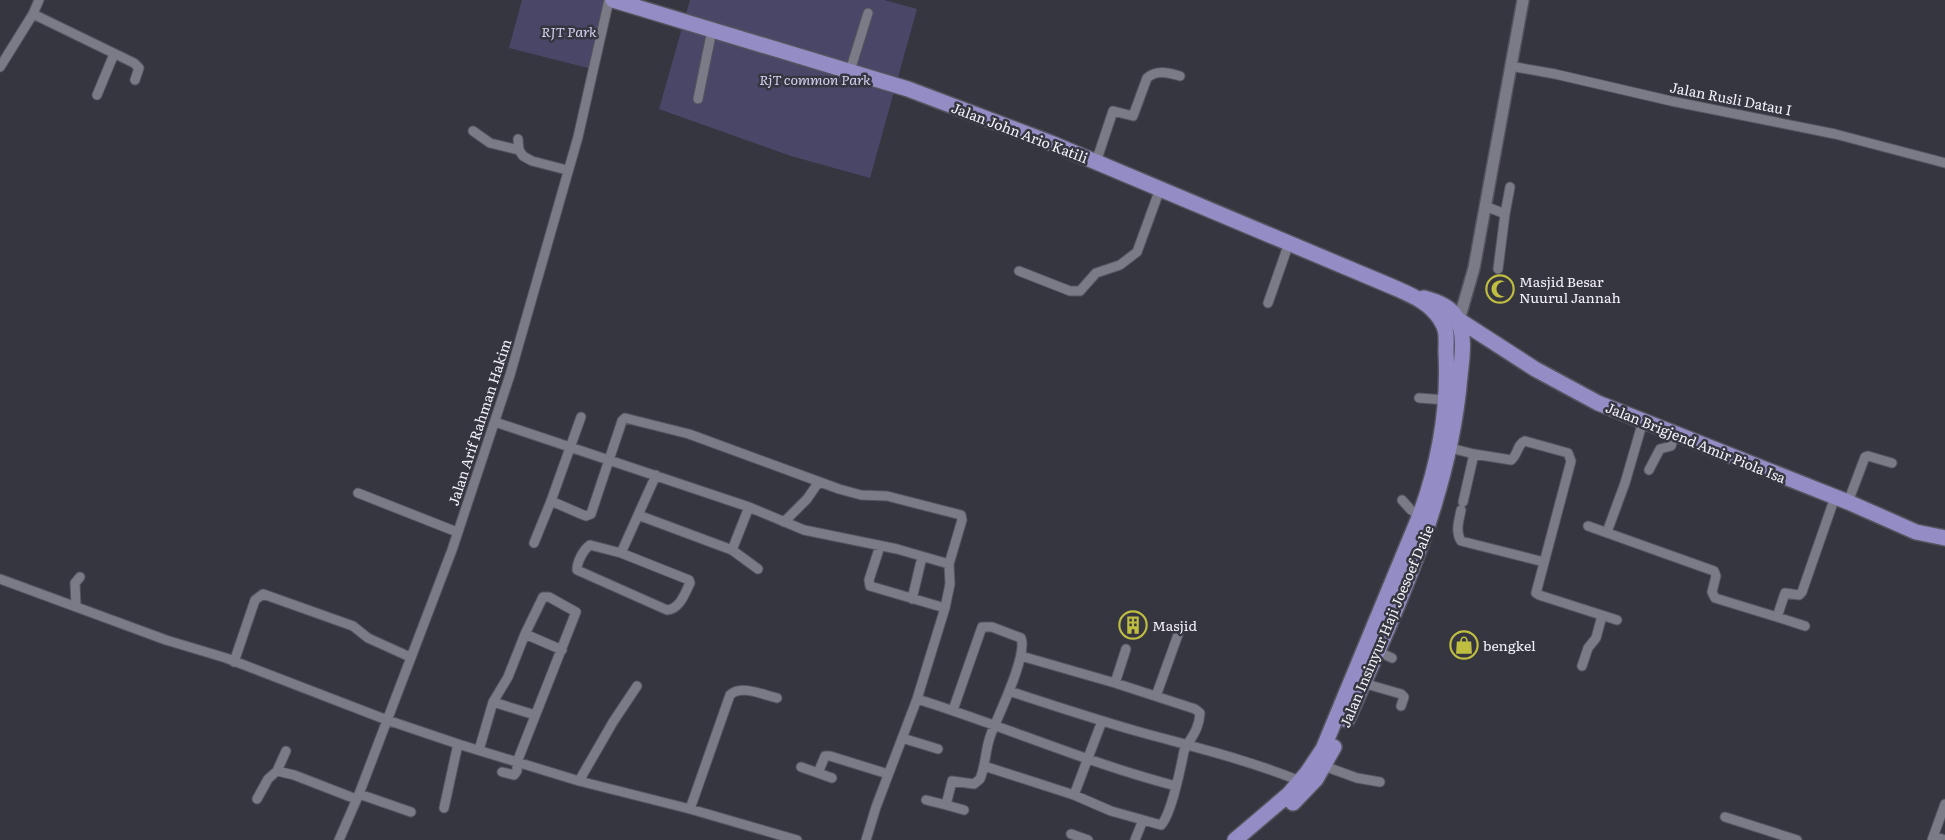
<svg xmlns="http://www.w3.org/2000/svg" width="1945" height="840" font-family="Literata,serif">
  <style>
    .green { fill: #4a4668 }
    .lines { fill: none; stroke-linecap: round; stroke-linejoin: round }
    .minor-casing { stroke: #55545e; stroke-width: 11 }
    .tertiary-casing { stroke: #55545e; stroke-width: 14 }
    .primary-casing { stroke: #55545e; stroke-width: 18 }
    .minor { stroke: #7b7b87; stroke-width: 9 }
    .tertiary { stroke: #7b7b87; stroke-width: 11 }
    .primary { stroke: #938cc5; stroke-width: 15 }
    .labels { text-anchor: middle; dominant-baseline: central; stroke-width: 5; stroke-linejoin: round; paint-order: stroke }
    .park-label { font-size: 14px; font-style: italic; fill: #d4d2f2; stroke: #363640 }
    .street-label { font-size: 14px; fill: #f3f2f9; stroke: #363640 }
    .poi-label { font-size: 14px; fill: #f3f2f9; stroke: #363640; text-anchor: start }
  </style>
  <rect width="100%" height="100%" fill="#363640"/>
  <path class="green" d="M 522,0 L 605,0 L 592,69 L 509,48 Z
    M 690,0 L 884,0 L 917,9 L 870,178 L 791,156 L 659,109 Z"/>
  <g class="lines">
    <g class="minor-casing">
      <path id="minor" d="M 33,14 L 134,63 L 139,68 L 135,80
        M 1510,66 L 1555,74 L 1671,101 L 1835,134 L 1945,163
        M 0,67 L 33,14 L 39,0
        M 850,71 L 868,13
        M 97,95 L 114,54
        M 698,99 L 712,30
        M 473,131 L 490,143 L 519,150 L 523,156 L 532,161 L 567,170
        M 518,139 L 519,150
        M 1096,162 L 1113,111 L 1133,116 L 1147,78 C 1157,69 1169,73 1180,76
        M 1485,206 L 1505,214
        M 1498,269 L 1505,214 L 1510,187
        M 1019,271 L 1070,291 L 1080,291 L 1096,273 L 1120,265 L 1137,252 L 1160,189
        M 1268,303 L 1289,243
        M 1419,398 L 1446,400
        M 495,422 L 749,507 L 804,530 L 897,549 L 949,564
        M 1450,448 L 1474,454 L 1463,502
        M 1474,454 L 1511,460 C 1518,455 1517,444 1525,441 L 1568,453 L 1571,461 L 1536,593 L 1539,595 L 1617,620
        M 1649,470 L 1660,449 L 1671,446 L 1675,434
        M 358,493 L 457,532
        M 1402,500 L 1411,510 L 1420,515
        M 551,501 L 581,514 L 586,516 L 591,514 L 622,421 L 625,418 L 689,434 L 839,489 L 861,495 L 887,496 L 961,515 L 962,520 L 949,564 L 950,584 L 945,608
        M 1848,502 L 1865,457 L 1868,456 L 1892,463
        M 1461,510 C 1459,521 1455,531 1461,541 L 1544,562
        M 638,515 L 732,550 L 749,507
        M 784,522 L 807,499 L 818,483
        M 1588,526 L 1714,571 L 1716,576 L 1712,592 L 1715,598 L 1777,617 L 1785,593 L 1799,595 L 1802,592 L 1835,497
        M 1607,532 L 1625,483 L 1643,421
        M 534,543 L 551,501 L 581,417
        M 732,550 L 758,569
        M 621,553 L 590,545 C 583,550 577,562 577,570 L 667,610 C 680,609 685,593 690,583 L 689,580 L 621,553 L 656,475
        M 0,579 L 166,640 L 226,658 L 387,720 L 458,744 L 579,781 L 690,809 L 797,840
        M 912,599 L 922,557
        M 76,607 L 75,583 L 80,577
        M 1777,617 L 1805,626
        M 1377,651 L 1392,658
        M 234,662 L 255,600 L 263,594 L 353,626 L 368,638 L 410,657
        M 1582,666 L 1588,648 L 1596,638 L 1602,616
        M 1115,683 L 1126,649
        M 1363,683 L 1401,694 L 1404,697 L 1401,706
        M 1009,691 C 1055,706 1100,721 1147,734 C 1198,748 1251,761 1300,781
        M 1156,696 L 1179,632
        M 917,699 C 1004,726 1087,763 1176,786
        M 493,702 L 535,715
        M 902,738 L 938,749
        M 479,750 L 493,702 L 508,677 L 525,634 L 562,650
        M 984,766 L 1074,795 L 1111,811 L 1161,825 C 1171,815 1181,767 1184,751 C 1190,738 1199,731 1200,713 L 1195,709 L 1115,683 L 1021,656
        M 1324,766 L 1357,778 L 1380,782
        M 801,767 L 818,773 L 825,756 L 830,756 L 888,774
        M 277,771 L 286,751
        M 502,772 L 514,775 L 517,771 L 517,762 L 576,612 L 549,597 L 543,597 L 525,634
        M 818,773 L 832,778
        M 579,781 L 613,722 L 637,686
        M 359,794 L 411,812
        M 1074,795 L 1102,721
        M 257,799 L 268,779 L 277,771 L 294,775 L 356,799
        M 926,800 L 946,805 L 952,781 L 974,784 L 980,779 C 986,765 985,749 991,734 C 998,716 1028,655 1021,638 L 992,627 L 982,627 L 953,710
        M 946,805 L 964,810
        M 444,808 L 458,744
        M 690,809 L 730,695 C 741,684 763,695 777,698
        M 1725,817 L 1797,840
        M 1071,834 L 1088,840
        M 1934,836 L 1945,840
        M 339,840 L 359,794 L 452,550 L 510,375 L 578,137 L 609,0
        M 866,840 L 876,807 L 917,699 L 945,608 L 870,586 L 869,580 L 880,546
        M 1135,840 L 1143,820
        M 1932,840 L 1945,804"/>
    </g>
    <g class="tertiary-casing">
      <path id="tertiary" d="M 1453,324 L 1459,320 L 1474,268 L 1523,0"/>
    </g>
    <g class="primary-casing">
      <path id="primary" d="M 613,0 L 908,89 L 1051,143 L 1393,287 C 1411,295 1429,302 1440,319 C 1448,330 1446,339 1446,352 C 1449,407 1439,463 1420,515 L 1323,749 L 1307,773 L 1289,794 L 1235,840
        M 1459,320 L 1535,369 L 1598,403 L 1848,502 L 1916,532 L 1945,538
        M 1347,720 C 1396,610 1450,498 1460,376 C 1462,358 1466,333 1456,317 C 1450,306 1436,301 1424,298
        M 1293,803 L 1316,779 L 1334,747"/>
    </g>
    <use href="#minor" class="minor"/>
    <use href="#tertiary" class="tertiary"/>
    <use href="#primary" class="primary"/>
  </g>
  <defs>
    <g id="mosque-ring" transform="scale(1.4375)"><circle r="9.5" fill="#363640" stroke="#bfbe41" stroke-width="1.5"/><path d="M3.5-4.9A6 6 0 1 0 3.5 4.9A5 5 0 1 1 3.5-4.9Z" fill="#bfbe41"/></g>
    <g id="building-ring" transform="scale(1.4375)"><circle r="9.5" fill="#363640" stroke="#bfbe41" stroke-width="1.5"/><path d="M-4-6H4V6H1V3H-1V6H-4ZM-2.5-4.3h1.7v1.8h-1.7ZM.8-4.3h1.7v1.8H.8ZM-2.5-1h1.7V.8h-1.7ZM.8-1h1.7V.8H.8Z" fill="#bfbe41"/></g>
    <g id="shop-ring" transform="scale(1.4375)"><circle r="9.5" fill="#363640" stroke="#bfbe41" stroke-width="1.5"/><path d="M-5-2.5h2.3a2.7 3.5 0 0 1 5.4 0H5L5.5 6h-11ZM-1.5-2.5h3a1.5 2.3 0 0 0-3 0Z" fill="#bfbe41"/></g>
  </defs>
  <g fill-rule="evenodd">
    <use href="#mosque-ring" x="1500" y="289"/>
    <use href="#building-ring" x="1133" y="625"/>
    <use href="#shop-ring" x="1464" y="645"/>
  </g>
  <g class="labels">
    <g class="park-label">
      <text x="569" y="31">RJT Park</text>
      <text x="815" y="79">RjT common Park</text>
    </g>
    <g class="street-label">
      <text transform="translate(1731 98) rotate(11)">Jalan Rusli Datau I</text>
      <text transform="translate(1020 132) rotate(21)">Jalan John Ario Katili</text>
      <text transform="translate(479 422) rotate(-72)">Jalan Arif Rahman Hakim</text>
      <text transform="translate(1696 442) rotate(22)">Jalan Brigjend Amir Piola Isa</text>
      <text transform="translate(1386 626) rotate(-67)">Jalan Insinyur Haji Joesoef Dalie</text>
    </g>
    <g class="poi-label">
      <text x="1519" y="281">Masjid Besar<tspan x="1519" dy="16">Nuurul Jannah</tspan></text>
      <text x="1152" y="625">Masjid</text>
      <text x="1483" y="645">bengkel</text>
    </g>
  </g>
</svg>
